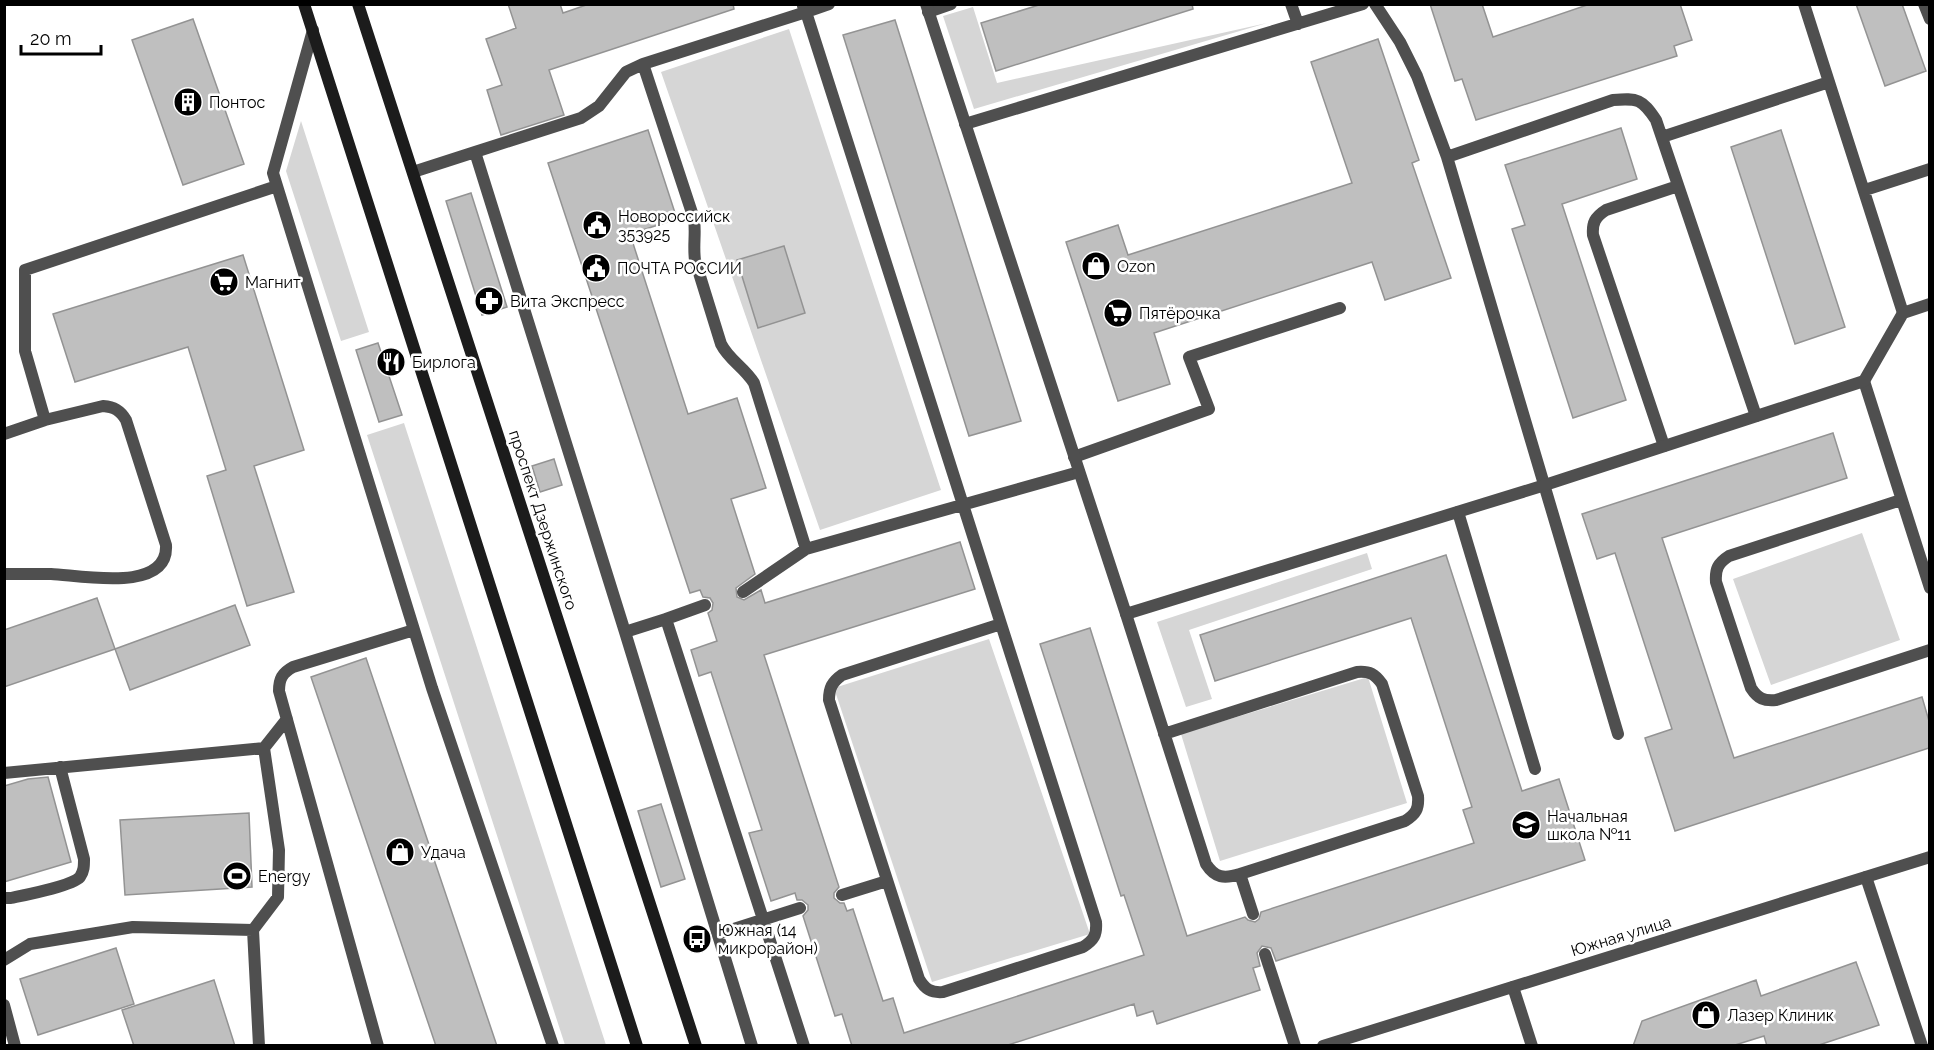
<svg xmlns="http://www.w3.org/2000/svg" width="1934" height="1050" font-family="Raleway,sans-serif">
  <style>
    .green { fill: #d6d6d6 }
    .building { fill: #bfbfbf; stroke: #939393; stroke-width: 1.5 }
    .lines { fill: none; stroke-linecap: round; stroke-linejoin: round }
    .lane { stroke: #4f4f4f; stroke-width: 12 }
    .street { stroke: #4f4f4f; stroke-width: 12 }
    .secondary { stroke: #1c1c1c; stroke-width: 12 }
    .labels { text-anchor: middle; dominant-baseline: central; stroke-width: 5; stroke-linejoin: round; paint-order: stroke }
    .poi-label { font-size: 16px; fill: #000; stroke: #fff; text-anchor: start }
    .street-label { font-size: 16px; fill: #000; stroke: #fff }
  </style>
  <rect width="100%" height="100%" fill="#fff"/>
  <path class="green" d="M 973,7 L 997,83 L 1267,23 L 974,109 L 943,16 Z
    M 789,29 L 941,490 L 820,530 L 661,72 Z
    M 301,121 L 369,332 L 341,341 L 286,171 Z
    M 404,423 L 606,1045 L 565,1045 L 367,435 Z
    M 1862,533 L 1900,640 L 1771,685 L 1733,579 Z
    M 1367,553 L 1372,569 L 1189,630 L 1212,699 L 1186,707 L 1157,622 Z
    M 989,639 L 1090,934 L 932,982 L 834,688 Z
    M 1368,677 L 1407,803 L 1220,861 L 1181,734 Z"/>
  <path class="building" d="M 508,4 L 560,4 L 563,13 L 589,4 L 733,4 L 734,9 L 549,70 L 564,115 L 501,135 L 487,90 L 502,85 L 486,39 L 516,28 Z
    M 1042,4 L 1192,4 L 1193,9 L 996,71 L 981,23 Z
    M 1430,4 L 1482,4 L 1493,37 L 1590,4 L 1680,4 L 1692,40 L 1674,46 L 1677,56 L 1476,120 L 1462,79 L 1455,81 Z
    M 1856,4 L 1902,4 L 1926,71 L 1885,86 Z
    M 193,19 L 244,164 L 183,185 L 132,40 Z
    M 895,20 L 1021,421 L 969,436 L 843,35 Z
    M 1378,39 L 1419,160 L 1412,163 L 1451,278 L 1385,300 L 1372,262 L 1154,333 L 1170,384 L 1118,401 L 1066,242 L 1118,225 L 1128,255 L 1352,183 L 1311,62 Z
    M 1621,128 L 1637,179 L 1562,204 L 1626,400 L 1573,418 L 1512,229 L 1525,225 L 1505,165 Z
    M 648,130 L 677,219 L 630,234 L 688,414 L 737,398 L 766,488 L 731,499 L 755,574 L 736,588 L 737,597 L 744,600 L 761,590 L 765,603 L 960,542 L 975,589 L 764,655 L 839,887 L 834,893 L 834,898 L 840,903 L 844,903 L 847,911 L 853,909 L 883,1001 L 893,998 L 904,1033 L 1144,955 L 1124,895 L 1121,896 L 1040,644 L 1090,628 L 1187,936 L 1245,917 L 1248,920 L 1255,922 L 1259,919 L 1261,912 L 1474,843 L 1463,810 L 1472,807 L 1411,618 L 1215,681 L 1200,635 L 1446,555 L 1522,791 L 1559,779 L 1585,860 L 1276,961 L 1271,948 L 1262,946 L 1257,953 L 1260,966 L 1253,968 L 1260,990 L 1157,1024 L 1153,1011 L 1137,1016 L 1134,1004 L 1005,1046 L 852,1046 L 842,1014 L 835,1016 L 803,916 L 808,910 L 808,905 L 802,900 L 797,900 L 795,893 L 771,901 L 749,833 L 762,830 L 711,672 L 699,676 L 691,650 L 717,641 L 708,613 L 712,610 L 713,603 L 710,598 L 703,597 L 700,590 L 690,593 L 548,163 Z
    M 1781,130 L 1845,327 L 1795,344 L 1731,147 Z
    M 471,193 L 507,307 L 482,315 L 446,201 Z
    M 784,246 L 805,313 L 758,328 L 737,260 Z
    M 243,255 L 304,450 L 254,466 L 294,592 L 247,606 L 207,476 L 226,470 L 188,347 L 75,382 L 53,314 Z
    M 378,343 L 402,415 L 379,422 L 356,350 Z
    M 1833,433 L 1847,478 L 1662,538 L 1734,758 L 1922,697 L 1929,721 L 1929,748 L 1675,831 L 1645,738 L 1672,729 L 1615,553 L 1597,559 L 1582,514 Z
    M 554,459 L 562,485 L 540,492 L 532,466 Z
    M 97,598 L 115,649 L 4,687 L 4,630 Z
    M 235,605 L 250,645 L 130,690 L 115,649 Z
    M 366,658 L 497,1046 L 436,1046 L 311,677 Z
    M 48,777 L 71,862 L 4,882 L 4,786 L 28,779 Z
    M 661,804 L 685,879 L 661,887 L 638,811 Z
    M 249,813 L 252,887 L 125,895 L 120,820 Z
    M 116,948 L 134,1004 L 38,1035 L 20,979 Z
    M 1856,962 L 1879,1025 L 1816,1046 L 1767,1046 L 1764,1036 L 1732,1046 L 1633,1046 L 1642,1021 L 1756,980 L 1761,996 Z
    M 214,980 L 235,1046 L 134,1046 L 122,1010 Z"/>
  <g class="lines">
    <path class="lane" d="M 829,4 L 806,12 L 1001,624 L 842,675 C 832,682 829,688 829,700 L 919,979 C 925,989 931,993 943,992 L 1083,947 C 1094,940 1097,935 1096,922 L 1001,624
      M 1291,4 L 1298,24
      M 1375,4 L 1400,42 L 1417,76 L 1447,157 L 1618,734
      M 1804,4 L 1903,313
      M 1924,4 L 1930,19
      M 928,12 L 951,4
      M 313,30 L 273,173 L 432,688 L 553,1046
      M 643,64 L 694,219 C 696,233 693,246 695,260 L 721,344 C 729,360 744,367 754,383 L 806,549
      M 965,124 L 1363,4
      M 1662,137 L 1829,82
      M 475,152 L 581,118 L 599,106 L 626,72 L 643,64 L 806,12 L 803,6
      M 1447,157 L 1613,100 C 1638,98 1642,99 1656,120 L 1756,416
      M 413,172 L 475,152 L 625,632 L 666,619 L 804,1046
      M 1865,190 L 1930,169
      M 1864,381 L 1930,588
      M 4,434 L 45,420 L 25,351 L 25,270 L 277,186
      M 1664,446 L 1593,235 C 1592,223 1595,217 1606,210 L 1678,186
      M 1074,457 L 1209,409 L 1189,357 L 1340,308
      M 1901,500 L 1729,556 C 1718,563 1715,569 1716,582 L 1751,688 C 1758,699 1764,701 1776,700 L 1930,650
      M 1458,512 L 1535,769
      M 4,574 C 20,574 35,574 51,574 C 79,575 169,594 166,545 L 126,420 C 120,410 114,407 103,406 L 45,420
      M 743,592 L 806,549 L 1079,472
      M 1126,614 L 1206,864 C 1215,878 1224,879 1240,874 L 1253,914
      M 666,619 L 705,605
      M 625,632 L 752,1046
      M 1164,734 L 1357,672 C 1370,671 1375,674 1382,684 L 1418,796 C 1419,809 1416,814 1405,821 L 1240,874
      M 4,773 L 264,748
      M 1866,877 L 1922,1046
      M 842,895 L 887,881
      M 4,898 L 11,898 C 25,895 72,886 80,877 C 84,871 84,866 84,859 L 60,767
      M 253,930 L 259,1046
      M 718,934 L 800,908
      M 1265,954 L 1295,1046
      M 4,960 L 30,944 L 133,927 L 253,930 L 278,897 L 279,850 L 264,748 L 287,719
      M 1513,987 L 1532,1046
      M 4,1005 L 15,1046
      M 378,1046 L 279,691 C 279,679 282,673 293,667 L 414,630"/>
    <path class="street" d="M 926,4 L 1126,614 L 1545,485 L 1864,381 L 1903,313 L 1930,304
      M 1323,1046 L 1930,857"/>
    <path class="secondary" d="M 304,4 L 637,1046
      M 358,4 L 696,1046"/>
  </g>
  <defs>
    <g id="building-disc" transform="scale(1.5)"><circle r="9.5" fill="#000" stroke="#fff"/><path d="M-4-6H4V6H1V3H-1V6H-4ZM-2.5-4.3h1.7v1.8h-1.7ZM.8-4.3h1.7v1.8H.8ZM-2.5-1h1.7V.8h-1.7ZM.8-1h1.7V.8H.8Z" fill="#fff"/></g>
    <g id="civic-disc" transform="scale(1.5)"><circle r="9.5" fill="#000" stroke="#fff"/><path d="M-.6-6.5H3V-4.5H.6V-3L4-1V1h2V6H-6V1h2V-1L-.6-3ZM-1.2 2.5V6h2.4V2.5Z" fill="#fff"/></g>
    <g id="shop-disc" transform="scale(1.5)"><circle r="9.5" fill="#000" stroke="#fff"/><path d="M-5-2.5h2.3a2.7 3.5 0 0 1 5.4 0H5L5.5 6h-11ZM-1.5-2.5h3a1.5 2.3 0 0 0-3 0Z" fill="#fff"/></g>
    <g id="supermarket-disc" transform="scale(1.5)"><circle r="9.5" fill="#000" stroke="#fff"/><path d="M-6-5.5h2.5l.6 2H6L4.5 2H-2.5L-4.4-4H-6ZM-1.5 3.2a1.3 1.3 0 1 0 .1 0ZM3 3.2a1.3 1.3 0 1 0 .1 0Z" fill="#fff"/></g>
    <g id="pharmacy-disc" transform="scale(1.5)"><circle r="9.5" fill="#000" stroke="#fff"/><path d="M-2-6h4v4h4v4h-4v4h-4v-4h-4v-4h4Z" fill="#fff"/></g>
    <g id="restaurant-disc" transform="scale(1.5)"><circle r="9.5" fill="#000" stroke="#fff"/><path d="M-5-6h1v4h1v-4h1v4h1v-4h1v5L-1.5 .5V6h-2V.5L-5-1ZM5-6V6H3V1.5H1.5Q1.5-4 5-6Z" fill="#fff"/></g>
    <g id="school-disc" transform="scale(1.5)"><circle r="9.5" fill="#000" stroke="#fff"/><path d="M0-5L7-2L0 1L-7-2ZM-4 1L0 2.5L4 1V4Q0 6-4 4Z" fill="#fff"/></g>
    <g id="stadium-disc" transform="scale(1.5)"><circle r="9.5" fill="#000" stroke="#fff"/><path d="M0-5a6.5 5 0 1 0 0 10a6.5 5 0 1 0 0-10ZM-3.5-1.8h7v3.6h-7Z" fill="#fff"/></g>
    <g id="bus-disc" transform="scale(1.5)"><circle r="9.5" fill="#000" stroke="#fff"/><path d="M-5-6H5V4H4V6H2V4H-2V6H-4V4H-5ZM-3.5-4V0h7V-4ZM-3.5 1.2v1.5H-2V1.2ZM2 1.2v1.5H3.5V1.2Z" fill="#fff"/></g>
  </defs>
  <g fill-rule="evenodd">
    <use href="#building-disc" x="188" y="102"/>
    <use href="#civic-disc" x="597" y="225"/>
    <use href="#shop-disc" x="1096" y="266"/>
    <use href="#civic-disc" x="596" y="268"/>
    <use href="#supermarket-disc" x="224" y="282"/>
    <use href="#pharmacy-disc" x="489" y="301"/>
    <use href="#supermarket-disc" x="1118" y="313"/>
    <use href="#restaurant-disc" x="391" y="362"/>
    <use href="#school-disc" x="1526" y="825"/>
    <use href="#shop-disc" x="400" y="852"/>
    <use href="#stadium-disc" x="237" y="876"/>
    <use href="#bus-disc" x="697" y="939"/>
    <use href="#shop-disc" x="1706" y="1015"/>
  </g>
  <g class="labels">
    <g class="poi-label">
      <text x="209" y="102">Понтос</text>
      <text x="618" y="216">Новороссийск<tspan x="618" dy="18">353925</tspan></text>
      <text x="1117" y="266">Ozon</text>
      <text x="617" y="268">ПОЧТА РОССИИ</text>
      <text x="245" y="282">Магнит</text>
      <text x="510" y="301">Вита Экспресс</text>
      <text x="1139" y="313">Пятёрочка</text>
      <text x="412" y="362">Бирлога</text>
      <text x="1547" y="816">Начальная<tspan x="1547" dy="18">школа №11</tspan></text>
      <text x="421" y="852">Удача</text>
      <text x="258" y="876">Energy</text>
      <text x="718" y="930">Южная (14<tspan x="718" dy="18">микрорайон)</tspan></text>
      <text x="1727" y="1015">Лазер Клиник</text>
    </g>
    <g class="street-label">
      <text transform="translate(543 520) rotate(72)">проспект Дзержинского</text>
      <text transform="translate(1621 936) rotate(-17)">Южная улица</text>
    </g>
  </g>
  <rect width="1934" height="1050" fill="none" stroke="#000000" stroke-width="12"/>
  <path d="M21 45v9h80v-9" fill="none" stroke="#000000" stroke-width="3"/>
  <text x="30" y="45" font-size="18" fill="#000000" stroke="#ffffff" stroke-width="4.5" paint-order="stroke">20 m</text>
</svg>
